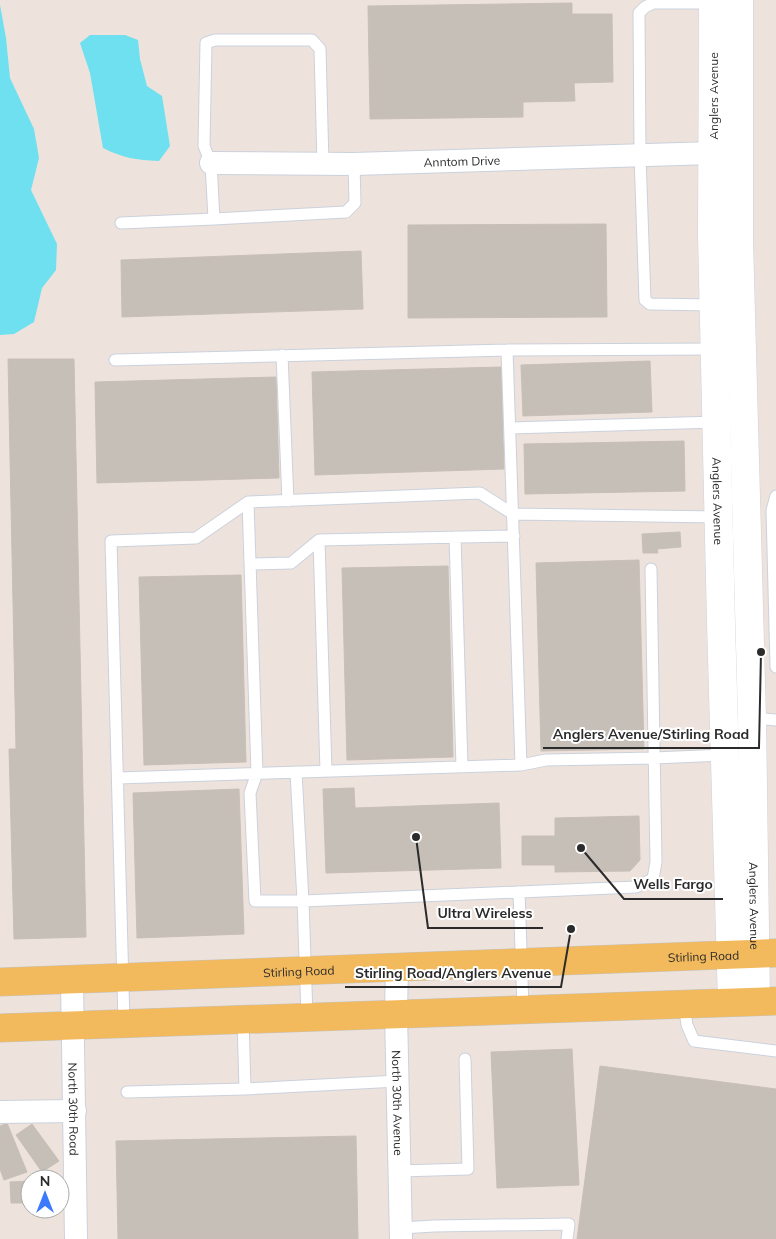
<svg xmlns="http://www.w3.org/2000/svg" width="776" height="1239" font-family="Mulish,sans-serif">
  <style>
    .water { fill: #6ee0f0 }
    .building { fill: #c5bfb8; stroke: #c8bfb6 }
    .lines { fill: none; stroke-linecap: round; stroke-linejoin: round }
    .lane-casing { stroke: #cbd1dc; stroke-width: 13 }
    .street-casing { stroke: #cbd1dc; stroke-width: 24 }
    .secondary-casing { stroke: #cbd1dc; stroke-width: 29 }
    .primary-casing { stroke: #c4c4c4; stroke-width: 29 }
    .lane { stroke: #fff; stroke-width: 11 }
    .street { stroke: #fff; stroke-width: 22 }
    .secondary { stroke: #fff; stroke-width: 28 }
    .primary { stroke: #f2ba5c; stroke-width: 28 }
    .labels { text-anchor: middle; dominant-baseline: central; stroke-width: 4; stroke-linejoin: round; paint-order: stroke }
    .street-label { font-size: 12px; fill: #2b2b2b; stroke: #fff }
    .leader { fill: none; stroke: #2b2b2b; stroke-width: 2 }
    .callout-dot { fill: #2b2b2b; stroke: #fff; stroke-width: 2 }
    .callout-label { font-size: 14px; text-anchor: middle; font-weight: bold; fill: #2b2b2b; stroke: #fff; stroke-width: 4; stroke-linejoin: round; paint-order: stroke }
  </style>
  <rect width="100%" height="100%" fill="#ede3dc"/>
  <path class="water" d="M 0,5 L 6,38 L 10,78 L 34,129 L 39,158 L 31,190 L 57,244 L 56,270 L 42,288 L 34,322 L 14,334 L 0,335 Z
    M 90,35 L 125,35 L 138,40 L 140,59 L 147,86 L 162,96 L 170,146 L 159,161 C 136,160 123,158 103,148 L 90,73 L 80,43 Z"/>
  <path class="building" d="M 572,3 L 572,14 L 612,14 L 613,82 L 574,83 L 575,101 L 523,102 L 523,117 L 370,119 L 368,6 Z
    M 606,224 L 607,317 L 408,318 L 408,225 Z
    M 361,251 L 363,309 L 122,317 L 121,260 Z
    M 8,359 L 74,359 L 86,937 L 14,939 L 9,749 L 16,749 Z
    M 650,361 L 652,412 L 523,416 L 521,365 Z
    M 501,367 L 504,469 L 315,475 L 312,372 Z
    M 276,377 L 279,478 L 97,483 L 95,382 Z
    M 684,441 L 685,491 L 525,494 L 524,444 Z
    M 680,532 L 681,547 L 657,549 L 658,553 L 643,553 L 642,534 Z
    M 639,560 L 644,749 L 541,751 L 536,563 Z
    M 448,566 L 453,757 L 347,760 L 342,568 Z
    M 241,575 L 246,762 L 144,765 L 139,577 Z
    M 354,788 L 355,808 L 499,803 L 501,868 L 326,873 L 323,789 Z
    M 239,789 L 244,934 L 137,938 L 133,793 Z
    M 639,816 L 640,860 L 630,871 L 555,872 L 555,865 L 522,865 L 522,836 L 555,836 L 555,818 Z
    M 572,1049 L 579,1185 L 497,1188 L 491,1052 Z
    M 600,1066 L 776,1089 L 776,1239 L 577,1239 Z
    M 7,1123 L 27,1172 L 4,1180 L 0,1169 L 0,1126 Z
    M 32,1124 L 59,1161 L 42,1172 L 16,1135 Z
    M 356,1136 L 358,1239 L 118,1239 L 116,1141 Z
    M 30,1181 L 30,1203 L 11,1203 L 10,1182 Z"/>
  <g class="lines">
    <g class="lane-casing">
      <path id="lane" d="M 713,3 L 653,3 L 645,7 L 639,13 L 640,156 L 645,300 L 650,304 L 714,305
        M 323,164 L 320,49 L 312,40 L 215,40 L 206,43 L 204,146 L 211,163 L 214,219 L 346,212 L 355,203 L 354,164
        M 121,223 L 214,219
        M 507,350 L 521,765
        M 282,355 L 288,501
        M 115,360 L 507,350 L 715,349
        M 510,428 L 717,422
        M 776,496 L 772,510 L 776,667
        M 455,537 L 462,766
        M 319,540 L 326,771
        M 250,564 L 291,563 L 319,540 L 514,536
        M 752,718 L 776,720
        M 296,772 L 303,901 L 636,887 L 653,879 L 656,862 L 651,569
        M 118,778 L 521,765 L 546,760 L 654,758 L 724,755
        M 519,892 L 523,1009
        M 684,1004 L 687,1025 L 694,1041 L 776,1051
        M 307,1016 L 303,901 L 255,901 L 250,793 L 257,773 L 248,502 L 480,493 L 513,514 L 719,517
        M 243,1019 L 245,1089 L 398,1081
        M 124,1023 L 111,541 L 196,538 L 248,502
        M 127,1092 L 245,1089
        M 400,1171 L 468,1169 L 465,1059
        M 401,1228 L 434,1226 L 569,1224 L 567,1239"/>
    </g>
    <g class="street-casing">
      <g id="street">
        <path id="s1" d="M 211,163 L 354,164 L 713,153"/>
        <path id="s2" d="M 397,967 L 396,1013 L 401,1239"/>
        <path id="s3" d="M 72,979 L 76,1239"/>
        <path d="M 0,1112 L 75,1111"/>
      </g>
    </g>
    <g class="secondary-casing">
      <g id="secondary">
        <path id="s4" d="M 713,0 L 712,235 L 721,623 L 732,1002"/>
        <path id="s5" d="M 739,0 L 739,240 L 752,718 L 756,1001"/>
      </g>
    </g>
    <g class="primary-casing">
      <g id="primary">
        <path id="s6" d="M 0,982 L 776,953"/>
        <path d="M 0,1028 L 776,1001"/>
      </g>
    </g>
    <use href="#lane" class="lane"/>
    <use href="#street" class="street"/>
    <use href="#secondary" class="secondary"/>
    <use href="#primary" class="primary"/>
  </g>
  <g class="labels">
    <g class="street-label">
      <text transform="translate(713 96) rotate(-90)">Anglers Avenue</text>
      <text stroke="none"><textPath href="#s1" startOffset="251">Anntom Drive</textPath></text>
      <text stroke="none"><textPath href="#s4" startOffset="501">Anglers Avenue</textPath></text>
      <text stroke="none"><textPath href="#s5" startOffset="906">Anglers Avenue</textPath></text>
      <text stroke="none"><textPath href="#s6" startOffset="704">Stirling Road</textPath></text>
      <text stroke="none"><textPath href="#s6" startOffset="299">Stirling Road</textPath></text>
      <text stroke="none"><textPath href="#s2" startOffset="136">North 30th Avenue</textPath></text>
      <text stroke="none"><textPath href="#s3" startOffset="130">North 30th Road</textPath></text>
    </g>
  </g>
  <path class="leader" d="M761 652L759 748H543M581 848L624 899H723M416 837L428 928H543M571 929L561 987H345"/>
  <g class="callout-dot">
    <circle cx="761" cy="652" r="5"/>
    <circle cx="581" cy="848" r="5"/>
    <circle cx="416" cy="837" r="5"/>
    <circle cx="571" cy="929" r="5"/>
  </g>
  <g class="callout-label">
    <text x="651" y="739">Anglers Avenue/Stirling Road</text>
    <text x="673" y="889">Wells Fargo</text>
    <text x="485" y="918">Ultra Wireless</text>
    <text x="453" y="978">Stirling Road/Anglers Avenue</text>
  </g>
  <g transform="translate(45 1194)"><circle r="24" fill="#ffffff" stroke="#aaaaaa"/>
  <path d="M0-4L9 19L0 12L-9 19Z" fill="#3b7afc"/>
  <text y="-8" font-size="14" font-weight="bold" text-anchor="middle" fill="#2b2b2b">N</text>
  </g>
</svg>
